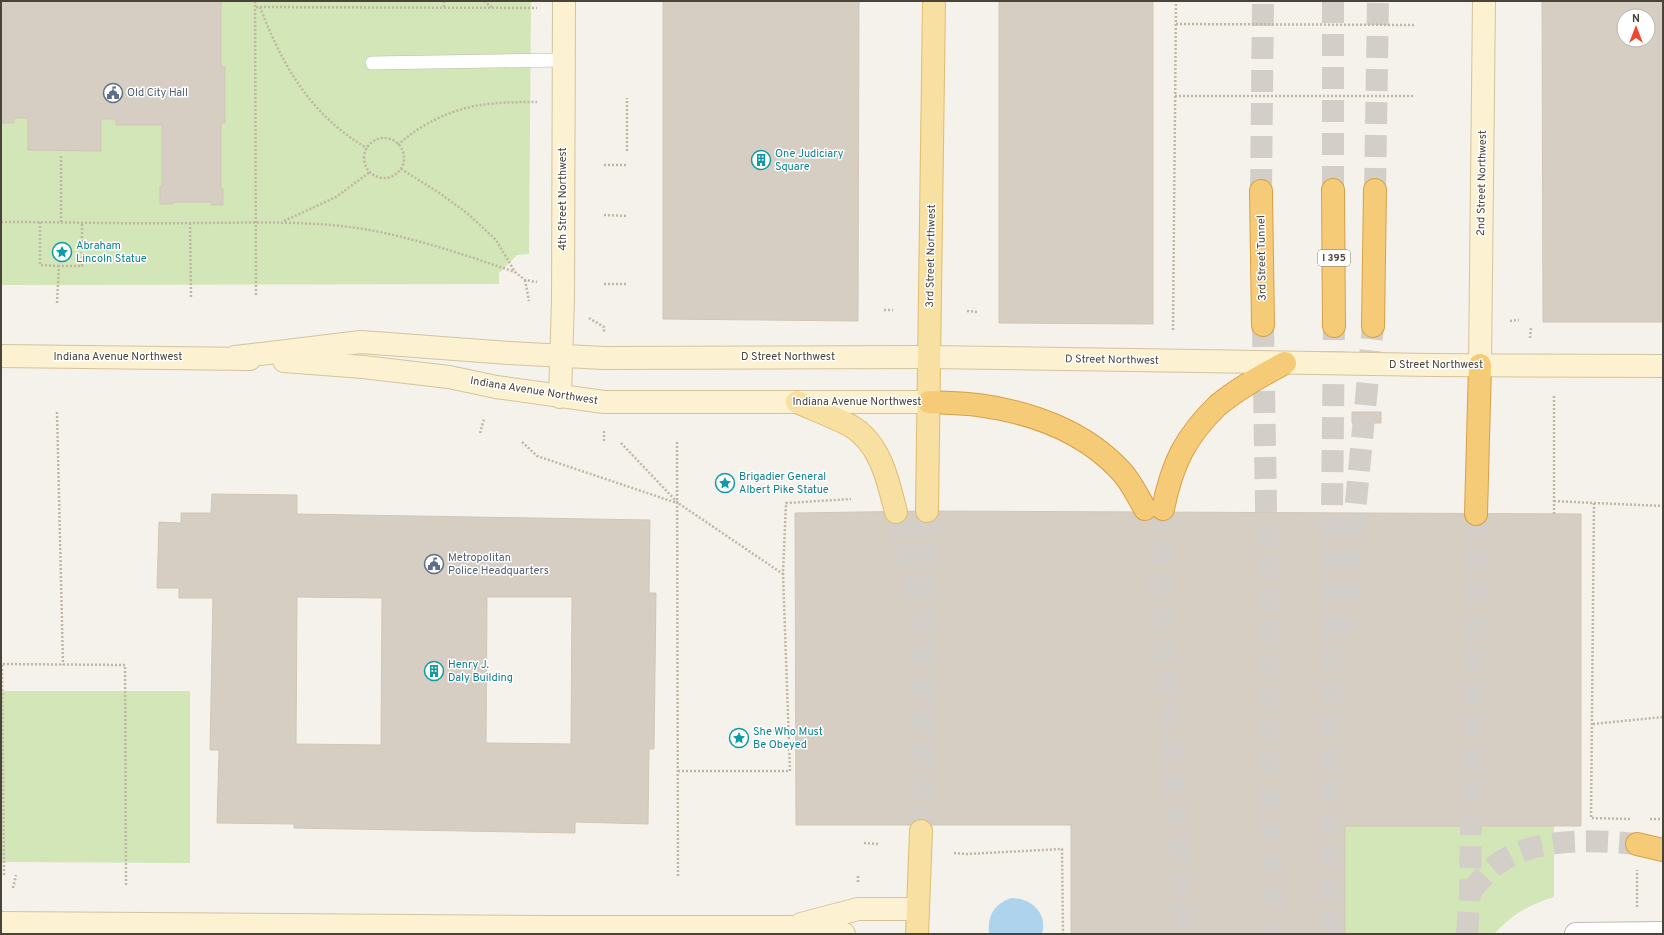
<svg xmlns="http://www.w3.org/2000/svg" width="1664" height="935" font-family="Overpass,sans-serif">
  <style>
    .green { fill: #d2e6b8 }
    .water { fill: #aed3ed }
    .building { fill: #d6cec2; stroke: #d1c6b6; fill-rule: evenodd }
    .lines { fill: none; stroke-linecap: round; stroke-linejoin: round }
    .primary-tunnel { stroke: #d3cfc8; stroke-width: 22; stroke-dasharray: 22 11; stroke-linecap: butt }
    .highway-tunnel { stroke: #d3cfc8; stroke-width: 22; stroke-dasharray: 22 11; stroke-linecap: butt }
    .lane-casing { stroke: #c0baaf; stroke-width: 14 }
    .street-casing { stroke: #c0baaf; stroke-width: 24 }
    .secondary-casing { stroke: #d2c49f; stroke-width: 24 }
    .primary-casing { stroke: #ddbd72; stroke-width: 24 }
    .highway-casing { stroke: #d5a047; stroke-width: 24 }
    .path { stroke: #c1b6a1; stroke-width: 2.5; stroke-dasharray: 2 2; stroke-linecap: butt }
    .lane { stroke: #fff; stroke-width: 13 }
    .street { stroke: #fff; stroke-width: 22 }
    .secondary { stroke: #fcf1d0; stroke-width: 22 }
    .primary { stroke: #f8dfa2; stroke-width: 22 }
    .highway { stroke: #f5cb78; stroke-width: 22 }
    .secondary-bridge-casing { stroke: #d2c49f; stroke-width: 24; stroke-linecap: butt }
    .highway-bridge-casing { stroke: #d5a047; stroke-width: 24; stroke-linecap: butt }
    .secondary-bridge { stroke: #fcf1d0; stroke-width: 22 }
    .highway-bridge { stroke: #f5cb78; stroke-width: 22 }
    .labels { text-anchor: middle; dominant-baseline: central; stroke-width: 3; stroke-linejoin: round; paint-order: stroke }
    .shield { fill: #fff; stroke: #807b75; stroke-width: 1 }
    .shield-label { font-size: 10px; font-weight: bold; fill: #49433a }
    .service-label { font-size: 11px; fill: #4e5e75; stroke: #fff; text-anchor: start }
    .culture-label { font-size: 11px; fill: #0d838f; stroke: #fff; text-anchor: start }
    .street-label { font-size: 11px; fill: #49433a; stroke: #fff }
  </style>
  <rect width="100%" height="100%" fill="#f5f2ec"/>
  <path class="green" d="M 1,1 L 531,1 L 529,254 L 517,255 L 499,273 L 499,284 L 1,285 Z
    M 1,691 L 190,691 L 190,863 L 1,862 Z
    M 1345,826 L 1554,826 L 1554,897 C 1528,905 1513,914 1494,934 L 1345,934 Z"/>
  <path class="water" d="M 1011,898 C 1031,898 1048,913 1042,934 L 989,934 C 987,916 994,904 1011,898 Z"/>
  <path class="building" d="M 1,1 L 221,1 L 221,67 L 225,67 L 225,123 L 221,123 L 221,189 L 223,189 L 223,205 L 211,205 L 211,202 L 173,202 L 173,204 L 160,204 L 160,186 L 162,186 L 162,125 L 116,125 L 116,119 L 101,119 L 101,151 L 28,150 L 28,118 L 14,118 L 14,123 L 1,123 Z
    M 663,1 L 859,1 L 858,321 L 663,319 Z
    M 999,1 L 1153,1 L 1153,324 L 999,323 Z
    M 1542,1 L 1663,1 L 1663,322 L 1543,322 ZM 1624,16 L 1648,16 L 1648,40 L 1624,40 Z
    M 1352,412 L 1381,412 L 1381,423 L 1352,423 Z
    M 212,494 L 297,495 L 297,514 L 650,520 L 649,593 L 656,593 L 654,749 L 649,749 L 648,824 L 575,822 L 575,833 L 294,828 L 294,824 L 217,823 L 219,750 L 210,750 L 213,598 L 179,598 L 179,588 L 157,588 L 159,522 L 181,523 L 181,513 L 211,513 ZM 297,597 L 382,598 L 381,745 L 296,744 ZM 487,597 L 572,597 L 571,744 L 486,743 Z
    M 927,511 L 1581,514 L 1581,826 L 1345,826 L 1345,934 L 1071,934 L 1071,825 L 796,825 L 795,513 Z"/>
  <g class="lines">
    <path class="primary-tunnel" d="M 896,512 L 917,608
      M 921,831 L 927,511"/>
    <path class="highway-tunnel" d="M 1333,1 L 1333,190
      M 1375,190 L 1378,1
      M 1261,191 L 1263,1
      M 1263,325 L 1273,934
      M 1163,509 L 1159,572 L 1165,672 L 1186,934
      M 1343,635 L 1373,326
      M 1470,892 C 1479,882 1488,870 1500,862 C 1539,837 1593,840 1637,844
      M 1330,934 L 1329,790 L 1334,326
      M 1467,934 L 1470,892 L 1476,514"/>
    <g class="lane-casing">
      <path id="lane" d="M 372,63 L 564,60"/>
    </g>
    <g class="street-casing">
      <path id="street" d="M 1576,934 L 1663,933"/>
    </g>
    <g class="secondary-casing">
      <path id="secondary" d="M 1,356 L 250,359
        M 235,357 L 361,342 L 509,353 L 604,358 L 929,357 L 1197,361
        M 284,361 L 363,367 L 449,377 L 496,387 L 604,402 L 929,402
        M 1432,365 L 1663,366
        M 1480,365 L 1484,1
        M 560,397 L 563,299 L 564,1
        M 1,923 L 551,927 L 790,927 L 844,934
        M 801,924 L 858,909 L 918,909"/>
    </g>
    <g class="primary-casing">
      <path id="primary" d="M 797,402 C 815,410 834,417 851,426 C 881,444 888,481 896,512
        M 927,511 L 934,1
        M 917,934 L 921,831"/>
    </g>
    <g class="highway-casing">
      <path id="highway" d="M 1333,190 L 1334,326
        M 1261,191 L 1263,325
        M 1373,326 L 1375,190
        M 929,402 C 945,403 962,403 978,405 C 1030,412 1084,431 1121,471 C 1131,482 1138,496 1145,509
        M 1163,509 C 1172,464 1185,437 1218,405
        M 1476,514 L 1480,365
        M 1637,844 L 1663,850"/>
    </g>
    <path class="path" d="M 255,1 L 256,297
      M 444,1 L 444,8
      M 484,1 L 493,8
      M 256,7 L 537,8
      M 260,7 C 282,65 311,116 367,148
      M 1176,24 L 1415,25
      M 1175,96 L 1415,96
      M364 158a20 20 0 1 1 40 0a20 20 0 1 1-40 0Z
      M 398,145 C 419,125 452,109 481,105 C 500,102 519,102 537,102
      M 627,151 L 627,98
      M 61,156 L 61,222
      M 604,165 L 627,165
      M 401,169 L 438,192 L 467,213 L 496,240 L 515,272 L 525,280 L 537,282
      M 604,215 L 627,216
      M 284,221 L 336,197 L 370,172
      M 1,222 C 65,222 128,224 192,223 C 249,223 307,220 364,229 C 416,238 465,255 515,272
      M 40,222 L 40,265 L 59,266
      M 190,223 L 191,297
      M 525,280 L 529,301
      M 604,284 L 627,284
      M 57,303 L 59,266 L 82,266 L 82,222
      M 884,310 L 893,310
      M 967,311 L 978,312
      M 589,318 L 604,327 L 604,333
      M 1510,321 L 1519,320
      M 1173,330 L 1176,1
      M 1530,338 L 1531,328
      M 1554,396 L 1554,514
      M 57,412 L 63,665
      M 604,431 L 604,443
      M 480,433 L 484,419
      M 522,442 L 537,456 L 677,503
      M 677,442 L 678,877
      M 621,443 L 678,503 L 783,574
      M 1554,501 L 1594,503 L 1591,818 L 1630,819
      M 1594,503 L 1663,506
      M 1593,724 L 1663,717
      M 678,771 L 790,771 L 783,574 L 786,503 L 851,499
      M 1650,819 L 1663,819
      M 864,843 L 878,844
      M 954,853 L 966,854 L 1062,849 L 1063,934
      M 4,875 L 2,664 L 125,665 L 126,887
      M 858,876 L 858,883
      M 13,888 L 16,875
      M 1637,907 L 1637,870"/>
    <use href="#lane" class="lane"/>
    <use href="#street" class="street"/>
    <use href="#secondary" class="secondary"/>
    <use href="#primary" class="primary"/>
    <use href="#highway" class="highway"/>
    <g class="secondary-bridge-casing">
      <path id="secondary-bridge" d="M 1197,361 L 1432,365"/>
    </g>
    <g class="highway-bridge-casing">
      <path id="highway-bridge" d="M 1218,405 C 1239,388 1261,376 1285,363"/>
    </g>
    <use href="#secondary-bridge" class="secondary-bridge"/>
    <use href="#highway-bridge" class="highway-bridge"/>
  </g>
  <defs>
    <g id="civic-ring" transform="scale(1)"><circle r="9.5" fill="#fff" stroke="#5c6f8a" stroke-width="1.5"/><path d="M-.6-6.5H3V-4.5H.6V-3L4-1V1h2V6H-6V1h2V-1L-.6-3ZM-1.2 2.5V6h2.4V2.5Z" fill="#5c6f8a"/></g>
    <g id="building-ring" transform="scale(1)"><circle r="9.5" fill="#fff" stroke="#0f9aa8" stroke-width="1.5"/><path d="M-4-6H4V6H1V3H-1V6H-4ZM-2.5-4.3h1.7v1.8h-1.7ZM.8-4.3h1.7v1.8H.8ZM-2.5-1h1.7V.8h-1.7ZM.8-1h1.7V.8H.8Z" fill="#0f9aa8"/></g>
    <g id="sight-ring" transform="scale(1)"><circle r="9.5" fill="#fff" stroke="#0f9aa8" stroke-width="1.5"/><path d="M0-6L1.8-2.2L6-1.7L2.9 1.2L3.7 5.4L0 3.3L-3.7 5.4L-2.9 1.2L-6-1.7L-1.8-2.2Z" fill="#0f9aa8"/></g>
  </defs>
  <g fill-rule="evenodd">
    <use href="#civic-ring" x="113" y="93"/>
    <use href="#building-ring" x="761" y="160"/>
    <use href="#sight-ring" x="62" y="252"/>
    <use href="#sight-ring" x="725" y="483"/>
    <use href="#civic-ring" x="434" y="564"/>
    <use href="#building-ring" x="434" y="671"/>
    <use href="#sight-ring" x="739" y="738"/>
  </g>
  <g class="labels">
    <rect class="shield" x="1318" y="250" width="32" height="16" rx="3"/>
    <g class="shield-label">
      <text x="1334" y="258">I 395</text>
    </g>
    <g class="service-label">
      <text x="127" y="93">Old City Hall</text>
      <text x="448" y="558">Metropolitan<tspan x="448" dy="13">Police Headquarters</tspan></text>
    </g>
    <g class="culture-label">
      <text x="775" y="154">One Judiciary<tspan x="775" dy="13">Square</tspan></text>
      <text x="76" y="246">Abraham<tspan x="76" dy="13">Lincoln Statue</tspan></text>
      <text x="739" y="477">Brigadier General<tspan x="739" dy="13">Albert Pike Statue</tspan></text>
      <text x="448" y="665">Henry J.<tspan x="448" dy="13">Daly Building</tspan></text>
      <text x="753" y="732">She Who Must<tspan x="753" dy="13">Be Obeyed</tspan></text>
    </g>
    <g class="street-label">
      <text transform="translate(1482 183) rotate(-89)">2nd Street Northwest</text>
      <text transform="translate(563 199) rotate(-90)">4th Street Northwest</text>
      <text transform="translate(931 256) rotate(-89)">3rd Street Northwest</text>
      <text transform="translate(1262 258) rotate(-91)">3rd Street Tunnel</text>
      <text x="118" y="357">Indiana Avenue Northwest</text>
      <text x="788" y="357">D Street Northwest</text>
      <text transform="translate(1112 360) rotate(1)">D Street Northwest</text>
      <text x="1436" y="365">D Street Northwest</text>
      <text transform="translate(534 391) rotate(9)">Indiana Avenue Northwest</text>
      <text x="857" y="402">Indiana Avenue Northwest</text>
    </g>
  </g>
  <rect width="1664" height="935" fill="none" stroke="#49433a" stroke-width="4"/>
  <g transform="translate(1636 28)"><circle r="19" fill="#ffffff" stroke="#b6b4b0"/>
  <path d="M0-3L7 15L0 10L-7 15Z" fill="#ed482c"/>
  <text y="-6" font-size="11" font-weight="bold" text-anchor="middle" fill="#49433a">N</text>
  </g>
</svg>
